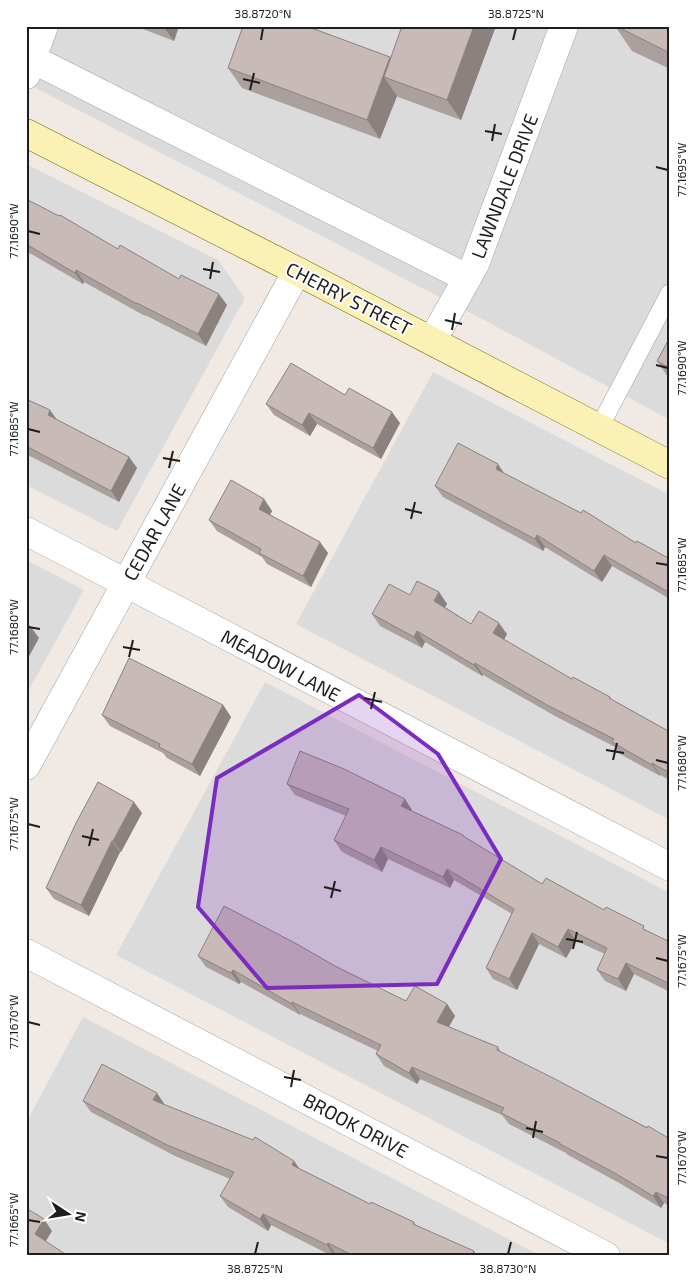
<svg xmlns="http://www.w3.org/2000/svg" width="696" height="1282" font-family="'Exo 2',sans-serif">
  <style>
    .residential { fill: #dcdbdb }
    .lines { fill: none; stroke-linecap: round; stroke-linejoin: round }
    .lane-casing { stroke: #a2a2a2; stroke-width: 19 }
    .street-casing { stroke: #a2a2a2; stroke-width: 29 }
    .secondary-casing { stroke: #7a6e00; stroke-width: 29 }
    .lane { stroke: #fff; stroke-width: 18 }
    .street { stroke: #fff; stroke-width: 28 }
    .secondary { stroke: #fcf1b5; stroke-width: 28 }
    .wall { fill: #aba09d }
    .shaded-wall { fill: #8b8280 }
    .building { fill: #c7bab7; stroke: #8b8280 }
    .marked { fill: #7b2cbf; fill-opacity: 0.2; stroke: #7b2cbf; stroke-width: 4; stroke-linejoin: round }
    .ticks { fill: none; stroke: #1e1e1e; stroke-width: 2 }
    .labels { text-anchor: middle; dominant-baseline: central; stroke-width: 4; stroke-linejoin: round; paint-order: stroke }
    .street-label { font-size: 19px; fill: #1e1e1e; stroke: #fff }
    .neatline { fill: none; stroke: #1e1e1e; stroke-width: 2 }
    .ticks-label { font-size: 12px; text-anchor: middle; fill: #1e1e1e }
  </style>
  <rect width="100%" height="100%" fill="#f0e9e4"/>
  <path class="residential" d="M 26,26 L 670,26 L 670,420 L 486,321 L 26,83 Z
    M 26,164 L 218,260 L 245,298 L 117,531 L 26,485 Z
    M 433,372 L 670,495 L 670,820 L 296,624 Z
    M 26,560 L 84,590 L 26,695 Z
    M 265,682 L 670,893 L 670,1244 L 116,955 Z
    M 83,1017 L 541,1256 L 26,1256 L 26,1123 Z"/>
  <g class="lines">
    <g class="lane-casing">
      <path id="lane" d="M 599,428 L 670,293"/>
    </g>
    <g class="street-casing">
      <path id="street" d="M 26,56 L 467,278
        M 26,75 L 44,26
        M 432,341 L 475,264 L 564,26
        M 26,531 L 670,867
        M 26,766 L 297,271
        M 26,953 L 606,1256"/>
    </g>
    <g class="secondary-casing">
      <path id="secondary" d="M 26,133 L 297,271 L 670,465"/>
    </g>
    <use href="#lane" class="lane"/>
    <use href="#street" class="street"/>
    <use href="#secondary" class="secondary"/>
  </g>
  <path class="wall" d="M 135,26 L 179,26 L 174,41 Z
    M 402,26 L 496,26 L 461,120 L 398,97 L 397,96 L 380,139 L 242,88 L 228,68 L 391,58 Z
    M 615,26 L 670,26 L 670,69 L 632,51 Z
    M 26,199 L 118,249 L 227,305 L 206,346 L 145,315 L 145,316 L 84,282 L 83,284 L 26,251 Z
    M 670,337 L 670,380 L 657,361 Z
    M 345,395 L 400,423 L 381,459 L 317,424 L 310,436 L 274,415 L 266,404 Z
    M 26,399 L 57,420 L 129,457 L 137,468 L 119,502 L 26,454 Z
    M 505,474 L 636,543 L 670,559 L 670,599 L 612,566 L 602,582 L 545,547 L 543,551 L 443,497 L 435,486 Z
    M 264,499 L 272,511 L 270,515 L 328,553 L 311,587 L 267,564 L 262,557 L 217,531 L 209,520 Z
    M 439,592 L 447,604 L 445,607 L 471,624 L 507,634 L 504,640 L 572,679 L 610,697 L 613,700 L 670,732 L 670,780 L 660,775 L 660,776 L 620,754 L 615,747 L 555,716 L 483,675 L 482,676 L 425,642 L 422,648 L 380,626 L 372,614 L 410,595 Z
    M 223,705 L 231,717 L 200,776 L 167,758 L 163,753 L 110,726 L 102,715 Z
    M 287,784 L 412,810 L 412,811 L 463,835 L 465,838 L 542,884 L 604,910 L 670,942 L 670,992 L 634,974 L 626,991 L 605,981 L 597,970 L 605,954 L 576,941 L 566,958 L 539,944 L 517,990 L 493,979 L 486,968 L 512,914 L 454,880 L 450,888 L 388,859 L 382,872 L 342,852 L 334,840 L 346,816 L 295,795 Z
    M 142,813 L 121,852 L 120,852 L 89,916 L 54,899 L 46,888 Z
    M 198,956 L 335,966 L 406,1001 L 447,1004 L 455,1016 L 449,1027 L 498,1047 L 501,1052 L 670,1139 L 670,1206 L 664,1203 L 661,1208 L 621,1184 L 568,1155 L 566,1153 L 509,1124 L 502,1115 L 420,1079 L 417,1084 L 384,1066 L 376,1054 L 378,1051 L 300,1014 L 300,1015 L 241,982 L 239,984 L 206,967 Z
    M 83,1101 L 294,1161 L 300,1169 L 370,1204 L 414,1222 L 416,1225 L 477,1256 L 338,1256 L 336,1255 L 335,1256 L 332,1256 L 271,1225 L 268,1231 L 228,1207 L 220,1196 L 230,1179 L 175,1156 L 91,1112 Z"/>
  <path class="shaded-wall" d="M 163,26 L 179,26 L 174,41 Z
    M 474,26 L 496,26 L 461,120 L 447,100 Z
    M 390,57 L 404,77 L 384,77 L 397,96 L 380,139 L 367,120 Z
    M 76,270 L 84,282 L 83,284 L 75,273 Z
    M 219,294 L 227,305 L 206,346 L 198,334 Z
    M 50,410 L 58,421 L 48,415 Z
    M 392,412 L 400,423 L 381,459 L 373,448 Z
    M 309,413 L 317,424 L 310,436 L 302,425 Z
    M 129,457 L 137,468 L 119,502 L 111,491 Z
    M 498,464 L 506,476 L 496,469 Z
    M 264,499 L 272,511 L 267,521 L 259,509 Z
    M 537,535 L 545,547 L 543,551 L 535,539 Z
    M 320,542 L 328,553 L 311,587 L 303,576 Z
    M 604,555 L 612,566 L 602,582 L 594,571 Z
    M 439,592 L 447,604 L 442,612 L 434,601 Z
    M 499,623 L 507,634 L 501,645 L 493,633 Z
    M 31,627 L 39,638 L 26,662 L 26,636 Z
    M 417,631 L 425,642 L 422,648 L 414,637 Z
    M 475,663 L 483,675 L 482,676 L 474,665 Z
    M 223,705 L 231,717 L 200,776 L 192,764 Z
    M 652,763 L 660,775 L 660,776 L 652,765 Z
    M 405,799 L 412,810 L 409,817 L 401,806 Z
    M 134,802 L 142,813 L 121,852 L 113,841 Z
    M 112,841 L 120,852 L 89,916 L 81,905 Z
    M 381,847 L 388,859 L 382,872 L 374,860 Z
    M 447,869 L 454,880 L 450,888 L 443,877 Z
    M 568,929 L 576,941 L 566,958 L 558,947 Z
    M 532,933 L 539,944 L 517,990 L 509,979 Z
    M 626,963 L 634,974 L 626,991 L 618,979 Z
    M 233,970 L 241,982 L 239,984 L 231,973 Z
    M 292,1002 L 300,1014 L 300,1015 L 292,1004 Z
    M 447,1004 L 455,1016 L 445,1033 L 437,1022 Z
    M 412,1067 L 420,1079 L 417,1084 L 409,1073 Z
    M 157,1093 L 165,1105 L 153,1100 Z
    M 294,1161 L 302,1173 L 292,1165 Z
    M 656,1192 L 664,1203 L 661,1208 L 653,1196 Z
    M 263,1214 L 271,1225 L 268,1231 L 260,1219 Z
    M 44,1219 L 52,1231 L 43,1246 L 35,1234 Z
    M 328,1243 L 336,1255 L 335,1256 L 334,1256 L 327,1245 Z
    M 474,1251 L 477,1256 L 472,1256 Z"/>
  <path class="building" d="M 243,26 L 306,26 L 390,57 L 367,120 L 228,68 Z
    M 402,26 L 474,26 L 447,100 L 384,77 Z
    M 616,26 L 670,27 L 670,53 Z
    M 26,199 L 59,216 L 60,215 L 118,249 L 120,245 L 179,279 L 181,275 L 219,294 L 198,334 L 137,303 L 137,304 L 76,270 L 75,273 L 26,244 Z
    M 670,337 L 670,368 L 657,361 Z
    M 291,363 L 345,395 L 349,388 L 392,412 L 373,448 L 309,413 L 302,425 L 266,404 Z
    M 26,399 L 50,410 L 48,415 L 129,457 L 111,491 L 26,446 Z
    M 458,443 L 498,464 L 496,469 L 581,513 L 583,510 L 636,543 L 637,541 L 670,559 L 670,593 L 604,555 L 594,571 L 537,535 L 535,539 L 435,486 Z
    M 231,480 L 264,499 L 259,509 L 320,542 L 303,576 L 259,553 L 261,549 L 209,520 Z
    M 417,581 L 439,592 L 434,601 L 471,624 L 479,611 L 499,623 L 493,633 L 572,679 L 573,677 L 610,697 L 609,698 L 670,732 L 670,773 L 652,763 L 652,765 L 612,742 L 614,739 L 547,705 L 475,663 L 474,665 L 417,631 L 414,637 L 372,614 L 389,584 L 410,595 Z
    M 26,624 L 31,627 L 26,636 Z
    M 129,658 L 223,705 L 192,764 L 159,747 L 160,744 L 102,715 Z
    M 300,751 L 344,769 L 405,799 L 401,806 L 463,835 L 463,836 L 542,884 L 546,878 L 604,910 L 606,907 L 644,926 L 643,929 L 670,942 L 670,984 L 626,963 L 618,979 L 597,970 L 607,948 L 568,929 L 558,947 L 532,933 L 509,979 L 486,968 L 514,909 L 447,869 L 443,877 L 381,847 L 374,860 L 334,840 L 349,809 L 287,784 Z
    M 98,782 L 134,802 L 113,841 L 112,841 L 81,905 L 46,888 L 76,823 Z
    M 224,906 L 295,943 L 335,966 L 406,1001 L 415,986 L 447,1004 L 437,1022 L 498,1047 L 497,1050 L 557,1080 L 647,1128 L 648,1126 L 670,1139 L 670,1199 L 656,1192 L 653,1196 L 613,1172 L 560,1144 L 560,1143 L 501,1113 L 504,1108 L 412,1067 L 409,1073 L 376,1054 L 381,1045 L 292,1002 L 292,1004 L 233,970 L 231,973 L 198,956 Z
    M 102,1064 L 157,1093 L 153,1100 L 253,1140 L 255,1137 L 294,1161 L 292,1165 L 370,1204 L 371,1202 L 414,1222 L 413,1224 L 474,1251 L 472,1256 L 354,1256 L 328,1243 L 327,1245 L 263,1214 L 260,1219 L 220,1196 L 234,1172 L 167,1145 L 83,1101 Z
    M 26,1208 L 44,1219 L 35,1234 L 68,1256 L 26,1256 Z"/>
  <path class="marked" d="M 359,695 L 438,754 L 501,859 L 437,984 L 267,988 L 198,907 L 217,778 Z"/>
  <path class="ticks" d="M 261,40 L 263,28M 513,40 L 516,28M 243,79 L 260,83M 250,90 L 254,73M 485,131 L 502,134M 492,141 L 495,124M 656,167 L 668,170M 28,231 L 40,234M 203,269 L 220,272M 210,279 L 213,262M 445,320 L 462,324M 452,330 L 455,313M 656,365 L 668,368M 28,429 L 40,432M 163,458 L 180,461M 169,468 L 173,451M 405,509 L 422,513M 411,519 L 415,502M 656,563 L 668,565M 28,627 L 40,629M 123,647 L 140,650M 129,657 L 133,640M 364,698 L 382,702M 371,709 L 375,692M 606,750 L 624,753M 613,760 L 617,743M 656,760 L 668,763M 28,824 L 40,827M 82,836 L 99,840M 89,846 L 93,829M 324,887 L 341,891M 331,898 L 335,881M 566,939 L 583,942M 573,949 L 577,932M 656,958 L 668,961M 28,1022 L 40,1025M 284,1077 L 301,1080M 291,1087 L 294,1070M 526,1128 L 543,1132M 533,1138 L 536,1121M 656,1156 L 668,1158M 28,1220 L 40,1222M 255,1254 L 258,1242M 508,1254 L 511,1242"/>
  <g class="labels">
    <g class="street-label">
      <text transform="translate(504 186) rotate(-69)">LAWNDALE DRIVE</text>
      <text transform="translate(349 298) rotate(27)">CHERRY STREET</text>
      <text transform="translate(154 532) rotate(-61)">CEDAR LANE</text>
      <text transform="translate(281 665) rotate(28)">MEADOW LANE</text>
      <text transform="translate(356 1125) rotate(28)">BROOK DRIVE</text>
    </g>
  </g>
  <rect width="696" height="1282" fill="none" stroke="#ffffff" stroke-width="55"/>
  <g transform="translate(68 1214) rotate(102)" stroke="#ffffff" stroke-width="4" paint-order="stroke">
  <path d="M0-4L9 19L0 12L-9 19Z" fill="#1e1e1e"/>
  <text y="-8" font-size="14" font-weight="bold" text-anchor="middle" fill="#1e1e1e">N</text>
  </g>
  <rect x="28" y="28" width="640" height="1226" class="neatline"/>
  <g class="ticks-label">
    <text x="263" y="18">38.8720°N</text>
    <text x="516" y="18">38.8725°N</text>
    <text transform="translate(682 170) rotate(-90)" y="4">77.1695°W</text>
    <text transform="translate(14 231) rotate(-90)" y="4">77.1690°W</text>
    <text transform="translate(682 368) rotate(-90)" y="4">77.1690°W</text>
    <text transform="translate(14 429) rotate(-90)" y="4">77.1685°W</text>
    <text transform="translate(682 565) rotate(-90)" y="4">77.1685°W</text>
    <text transform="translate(14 627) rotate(-90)" y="4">77.1680°W</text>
    <text transform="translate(682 763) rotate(-90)" y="4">77.1680°W</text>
    <text transform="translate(14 824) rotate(-90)" y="4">77.1675°W</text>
    <text transform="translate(682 961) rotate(-90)" y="4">77.1675°W</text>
    <text transform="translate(14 1022) rotate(-90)" y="4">77.1670°W</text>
    <text transform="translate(682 1158) rotate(-90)" y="4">77.1670°W</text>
    <text transform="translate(14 1220) rotate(-90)" y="4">77.1665°W</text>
    <text x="255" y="1273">38.8725°N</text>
    <text x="508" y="1273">38.8730°N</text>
  </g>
</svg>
